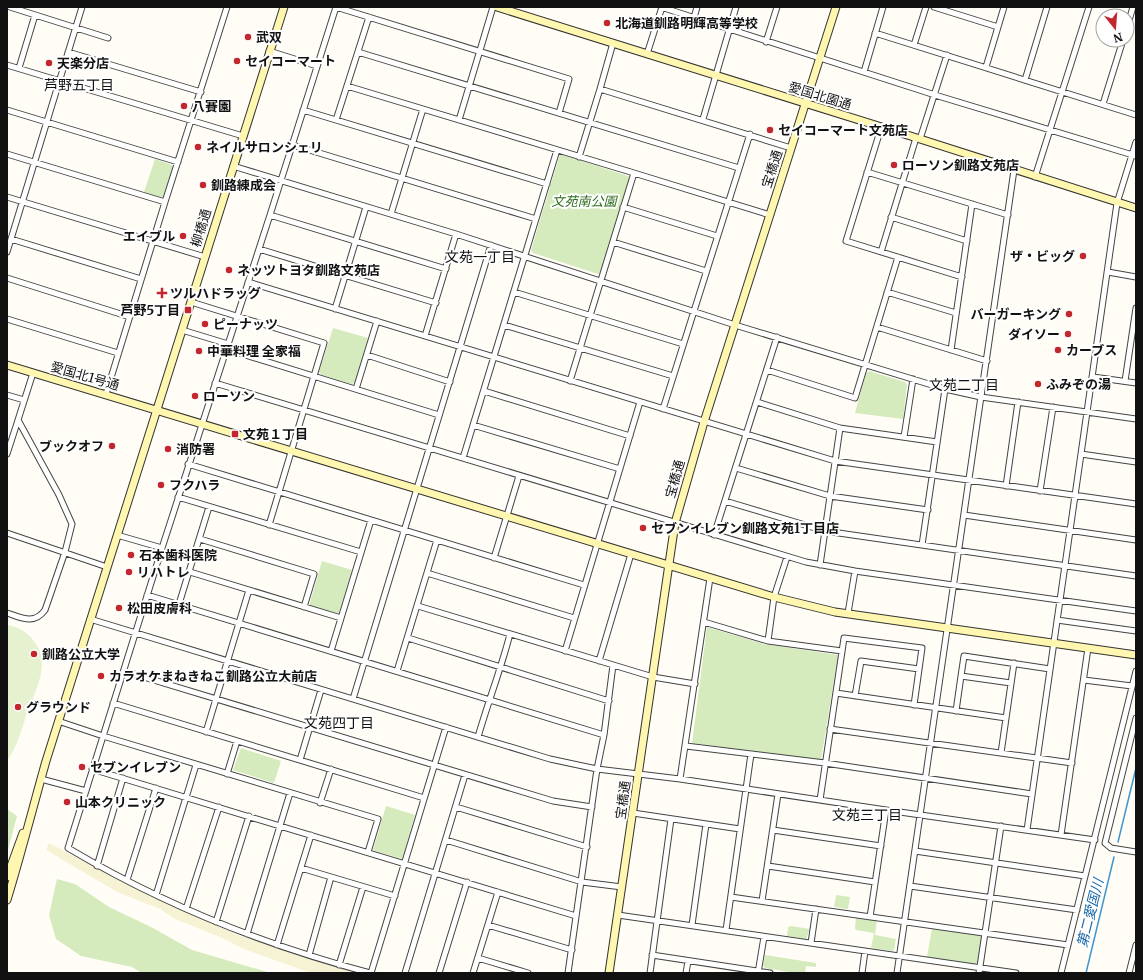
<svg xmlns="http://www.w3.org/2000/svg" width="1143" height="980" font-family="Merriweather,'Noto Sans JP',serif">
  <style>
    .farmland { fill: #f6f3d4 }
    .green { fill: #d5ebbd }
    .pitch { fill: #e6f2cf }
    .lines { fill: none; stroke-linecap: round; stroke-linejoin: round }
    .stream { stroke: #3f96cf; stroke-width: 1.5 }
    .street-casing { stroke: #444; stroke-width: 7 }
    .secondary-casing { stroke: #333; stroke-width: 9 }
    .street { stroke: #fff; stroke-width: 5 }
    .secondary { stroke: #fff6b0; stroke-width: 7 }
    .poi-dot { fill: #c4262e; stroke: #fff; stroke-width: 1.5 }
    .labels { text-anchor: middle; dominant-baseline: central; stroke-width: 4; stroke-linejoin: round; paint-order: stroke }
    .poi-label { font-size: 13px; font-weight: bold; fill: #111; stroke: #fff; text-anchor: start }
    .street-label { font-size: 13px; fill: #111; stroke: #fff }
    .park-label { font-size: 13px; font-style: italic; fill: #2f6b1f; stroke: #fff }
    .neighbourhood-label { font-size: 14px; fill: #111; stroke: #fff }
    .water-label { font-size: 14px; font-style: italic; fill: #1768a6; stroke: #fff }
  </style>
  <rect width="100%" height="100%" fill="#fffdf5"/>
  <path class="farmland" d="M 49,843 L 162,902 L 240,936 L 356,973 L 311,973 L 246,950 L 222,938 L 175,919 L 160,909 L 117,892 L 46,850 Z"/>
  <path class="green" d="M 560,154 L 628,176 L 630,178 L 600,273 L 598,274 L 533,253 L 531,250 Z
    M 155,159 L 172,165 L 173,167 L 164,196 L 161,198 L 144,192 Z
    M 333,328 L 368,338 L 355,382 L 352,384 L 322,375 L 319,372 Z
    M 869,371 L 905,382 L 907,385 L 903,419 L 855,413 L 866,373 Z
    M 322,561 L 352,570 L 338,615 L 309,606 Z
    M 707,627 L 764,644 L 838,655 L 821,760 L 692,743 Z
    M 241,748 L 281,761 L 274,783 L 233,770 Z
    M 386,806 L 415,815 L 402,859 L 373,850 Z
    M 7,809 L 17,816 L 7,854 Z
    M 57,879 L 75,884 L 109,907 L 153,928 L 192,950 L 271,973 L 142,973 L 132,967 L 81,956 L 56,939 L 49,915 Z
    M 836,895 L 850,897 L 848,909 L 834,907 Z
    M 856,917 L 877,920 L 875,935 L 896,939 L 894,950 L 892,951 L 871,948 L 874,933 L 856,930 L 855,929 Z
    M 791,926 L 810,929 L 806,939 L 787,936 L 788,927 Z
    M 932,928 L 980,935 L 982,938 L 978,962 L 975,964 L 927,957 Z
    M 765,955 L 816,963 L 816,967 L 806,966 L 805,973 L 795,973 L 765,968 L 763,965 Z"/>
  <path class="pitch" d="M 7,625 C 17,626 27,632 33,640 C 52,662 36,689 27,713 C 22,729 17,747 7,761 Z"/>
  <g class="lines">
    <path class="stream" d="M 1118,842 L 1136,768
      M 1086,973 L 1114,857"/>
    <g class="street-casing">
      <path id="street" d="M 10,7 L 108,38
        M 336,7 L 270,215 L 162,548 L 68,848 C 162,904 264,945 370,973
        M 336,7 L 569,79 L 559,113
        M 661,7 L 935,95 L 1136,156
        M 934,7 L 998,27
        M 694,18 L 697,7
        M 1127,27 L 1133,7
        M 875,33 L 1136,115
        M 766,42 L 777,7
        M 914,45 L 926,7
        M 269,51 L 317,66
        M 68,52 L 201,92
        M 358,52 L 739,168
        M 647,54 L 662,7
        M 7,65 L 243,136
        M 986,67 L 1004,7
        M 19,68 L 35,15
        M 864,72 L 883,7
        M 1025,80 L 1047,7
        M 347,86 L 634,173 L 770,215
        M 600,89 L 791,148
        M 1103,104 L 1123,40
        M 7,110 L 178,162
        M 303,110 L 547,184
        M 703,119 L 736,7
        M 336,120 L 369,17
        M 459,120 L 493,7
        M 881,128 L 846,241 L 962,277
        M 920,139 L 947,55
        M 293,145 L 536,219
        M 7,154 L 165,202
        M 579,157 L 600,89 L 613,43
        M 233,166 L 456,234 L 735,325 L 945,389 L 981,397 L 1136,419
        M 867,172 L 1008,215
        M 1035,177 L 1089,7
        M 7,197 L 205,257
        M 623,207 L 717,236
        M 391,214 L 423,109
        M 270,215 L 446,269
        M 891,217 L 967,241
        M 11,239 L 141,279
        M 613,242 L 706,271
        M 259,249 L 436,303
        M 7,252 L 82,7
        M 881,252 L 916,138
        M 1108,272 L 1136,277
        M 7,278 L 130,317
        M 248,282 L 835,461 L 1136,504
        M 514,292 L 683,344
        M 887,292 L 956,313
        M 191,302 L 324,343 L 269,525
        M 335,309 L 366,207
        M 7,319 L 118,353
        M 504,325 L 673,376
        M 877,327 L 987,361
        M 182,330 L 228,344
        M 425,336 L 456,234
        M 226,349 L 439,415
        M 951,350 L 972,204
        M 367,355 L 450,382
        M 767,370 L 855,398 L 898,257
        M 1093,377 L 1136,383
        M 570,381 L 634,173
        M 1125,381 L 1136,308
        M 215,383 L 806,562 L 855,571 L 1136,611
        M 356,389 L 377,321
        M 484,391 L 630,436
        M 106,394 L 165,202 L 227,7
        M 7,395 L 24,400
        M 757,402 L 840,428 L 937,442
        M 663,409 L 750,134
        M 473,425 L 620,469
        M 904,437 L 913,379
        M 7,454 L 18,420
        M 1081,454 L 1136,462
        M 463,458 L 557,150
        M 188,464 L 584,585
        M 736,468 L 830,496 L 928,510
        M 1006,486 L 1018,402
        M 1040,491 L 1053,407
        M 178,497 L 361,552
        M 725,501 L 825,531 L 1136,576
        M 964,515 L 1136,540
        M 7,533 L 107,567
        M 117,535 L 162,548
        M 714,535 L 777,337
        M 200,539 L 314,574 L 304,607
        M 922,545 L 945,389
        M 494,558 L 519,476
        M 820,565 L 840,428
        M 190,572 L 341,618
        M 427,573 L 574,618
        M 147,595 L 604,735
        M 179,604 L 209,507
        M 418,606 L 653,677 L 695,684
        M 7,613 C 22,618 34,625 45,610 L 65,552 L 72,524 L 59,495 L 18,420 L 33,373
        M 848,613 L 855,571
        M 90,619 L 550,759 L 597,769 L 680,779 L 886,810 L 1095,840
        M 1057,620 L 1136,631
        M 704,622 L 768,641 L 842,651
        M 408,638 L 609,701
        M 768,641 L 774,597 L 787,557
        M 331,651 L 371,520
        M 565,651 L 640,402
        M 599,661 L 631,554
        M 124,671 L 553,801 L 592,807
        M 397,671 L 437,540
        M 1084,680 L 1132,686
        M 1011,683 L 961,676 L 964,656 L 1050,669
        M 836,693 L 1006,718
        M 855,696 L 861,661 L 919,669
        M 353,699 L 491,245
        M 113,703 L 424,798
        M 956,711 L 961,676
        M 1136,718 L 1105,843 L 1111,848 L 1136,852
        M 58,721 L 103,736 L 378,819 L 368,852
        M 830,729 L 1072,763
        M 206,732 L 249,590
        M 478,737 C 488,702 501,669 510,634
        M 686,746 L 825,763 L 1032,794
        M 1001,753 L 1014,663
        M 300,760 L 321,690
        M 92,769 L 576,916
        M 227,774 L 237,741
        M 41,779 L 86,791
        M 680,779 L 710,578
        M 820,800 L 844,638 L 922,648 L 914,705
        M 320,803 L 331,769
        M 456,807 L 587,847
        M 633,813 L 740,829
        M 773,830 L 881,846
        M 1027,830 L 1117,203 L 1136,142
        M 1061,835 L 1088,648
        M 446,840 L 582,882 L 622,887
        M 915,851 L 1085,876
        M 97,866 L 123,778
        M 768,866 L 875,882
        M 301,868 L 395,896
        M 127,880 L 156,788
        M 910,886 L 1077,910
        M 156,895 L 196,765
        M 731,897 L 1068,945
        M 762,901 L 778,794
        M 186,909 L 219,807
        M 618,915 L 1016,973
        M 870,917 L 886,810
        M 216,922 L 249,816
        M 488,925 L 572,950
        M 692,925 L 706,824
        M 726,930 L 751,754
        M 247,934 L 290,793
        M 811,943 L 816,909
        M 277,945 L 311,835
        M 309,955 L 331,877
        M 652,955 L 770,973
        M 478,958 L 528,973
        M 339,965 L 363,887
        M 371,973 L 446,727
        M 405,973 L 465,775
        M 439,973 L 467,882
        M 473,973 L 498,892
        M 568,973 L 597,769 L 604,735 L 613,665
        M 650,973 L 671,819
        M 686,973 L 688,961
        M 758,973 L 764,937
        M 862,973 L 865,951
        M 897,973 L 1014,170
        M 979,973 L 1001,826
        M 1061,973 L 1136,671
        M 1129,973 L 1136,945"/>
    </g>
    <g class="secondary-casing">
      <path id="secondary" d="M 497,7 L 920,139 L 1136,208
        M 7,365 L 774,597 L 835,612 L 1136,655
        M 7,877 L 23,833
        M 7,900 C 21,854 33,807 46,761 L 284,7
        M 609,973 L 675,523 L 704,422 L 836,7"/>
    </g>
    <use href="#street" class="street"/>
    <use href="#secondary" class="secondary"/>
  </g>
  <g class="poi-dot">
    <circle cx="607" cy="23" r="4"/>
    <circle cx="248" cy="37" r="4"/>
    <circle cx="237" cy="61" r="4"/>
    <circle cx="49" cy="63" r="4"/>
    <circle cx="184" cy="106" r="4"/>
    <circle cx="770" cy="130" r="4"/>
    <circle cx="198" cy="147" r="4"/>
    <circle cx="894" cy="165" r="4"/>
    <circle cx="203" cy="185" r="4"/>
    <circle cx="183" cy="236" r="4"/>
    <circle cx="1083" cy="256" r="4"/>
    <circle cx="229" cy="270" r="4"/>
    <path d="M160 287h4v4h4v4h-4v4h-4v-4h-4v-4h4z"/>
    <rect x="184" y="306" width="8" height="8" rx="2"/>
    <circle cx="1069" cy="314" r="4"/>
    <circle cx="205" cy="324" r="4"/>
    <circle cx="1068" cy="334" r="4"/>
    <circle cx="1058" cy="350" r="4"/>
    <circle cx="199" cy="351" r="4"/>
    <circle cx="1038" cy="384" r="4"/>
    <circle cx="195" cy="396" r="4"/>
    <rect x="231" y="430" width="8" height="8" rx="2"/>
    <circle cx="112" cy="446" r="4"/>
    <circle cx="168" cy="449" r="4"/>
    <circle cx="161" cy="485" r="4"/>
    <circle cx="643" cy="528" r="4"/>
    <circle cx="131" cy="555" r="4"/>
    <circle cx="129" cy="572" r="4"/>
    <circle cx="119" cy="608" r="4"/>
    <circle cx="34" cy="654" r="4"/>
    <circle cx="101" cy="676" r="4"/>
    <circle cx="18" cy="707" r="4"/>
    <circle cx="82" cy="767" r="4"/>
    <circle cx="67" cy="802" r="4"/>
  </g>
  <g class="labels">
    <g class="poi-label">
      <text x="615" y="23">北海道釧路明輝高等学校</text>
      <text x="256" y="37">武双</text>
      <text x="245" y="61">セイコーマート</text>
      <text x="57" y="63">天楽分店</text>
      <text x="192" y="106">八賽園</text>
      <text x="778" y="130">セイコーマート文苑店</text>
      <text x="206" y="147">ネイルサロンシェリ</text>
      <text x="902" y="165">ローソン釧路文苑店</text>
      <text x="211" y="185">釧路練成会</text>
      <text x="175" y="236" text-anchor="end">エイブル</text>
      <text x="1075" y="256" text-anchor="end">ザ・ビッグ</text>
      <text x="237" y="270">ネッツトヨタ釧路文苑店</text>
      <text x="170" y="293">ツルハドラッグ</text>
      <text x="180" y="310" text-anchor="end">芦野5丁目</text>
      <text x="1061" y="314" text-anchor="end">バーガーキング</text>
      <text x="213" y="324">ピーナッツ</text>
      <text x="1060" y="334" text-anchor="end">ダイソー</text>
      <text x="1066" y="350">カーブス</text>
      <text x="207" y="351">中華料理 全家福</text>
      <text x="1046" y="384">ふみぞの湯</text>
      <text x="203" y="396">ローソン</text>
      <text x="243" y="434">文苑１丁目</text>
      <text x="104" y="446" text-anchor="end">ブックオフ</text>
      <text x="176" y="449">消防署</text>
      <text x="169" y="485">フクハラ</text>
      <text x="651" y="528">セブンイレブン釧路文苑1丁目店</text>
      <text x="139" y="555">石本歯科医院</text>
      <text x="137" y="572">リハトレ</text>
      <text x="127" y="608">松田皮膚科</text>
      <text x="42" y="654">釧路公立大学</text>
      <text x="109" y="676">カラオケまねきねこ釧路公立大前店</text>
      <text x="26" y="707">グラウンド</text>
      <text x="90" y="767">セブンイレブン</text>
      <text x="75" y="802">山本クリニック</text>
    </g>
    <g class="street-label">
      <text transform="translate(820 96) rotate(17)">愛国北園通</text>
      <text transform="translate(772 169) rotate(-72)">宝橋通</text>
      <text transform="translate(201 228) rotate(-73)">柳橋通</text>
      <text transform="translate(85 376) rotate(16)">愛国北1号通</text>
      <text transform="translate(675 479) rotate(-74)">宝橋通</text>
      <text transform="translate(623 800) rotate(-82)">宝橋通</text>
    </g>
    <g class="park-label">
      <text x="584" y="201">文苑南公園</text>
    </g>
    <g class="neighbourhood-label">
      <text x="79" y="85">芦野五丁目</text>
      <text x="480" y="257">文苑一丁目</text>
      <text x="964" y="385">文苑二丁目</text>
      <text x="339" y="723">文苑四丁目</text>
      <text x="867" y="815">文苑三丁目</text>
    </g>
    <g class="water-label">
      <text transform="translate(1090 913) rotate(-76)">第二愛国川</text>
    </g>
  </g>
  <rect width="1143" height="980" fill="none" stroke="#111111" stroke-width="16"/>
  <g transform="translate(1115 28) rotate(163)"><circle r="19" fill="#ffffff" stroke="#a0a0a0"/>
  <path d="M0-3L7 15L0 10L-7 15Z" fill="#c4262e"/>
  <text y="-6" font-size="11" font-weight="bold" text-anchor="middle" fill="#111111">N</text>
  </g>
</svg>
